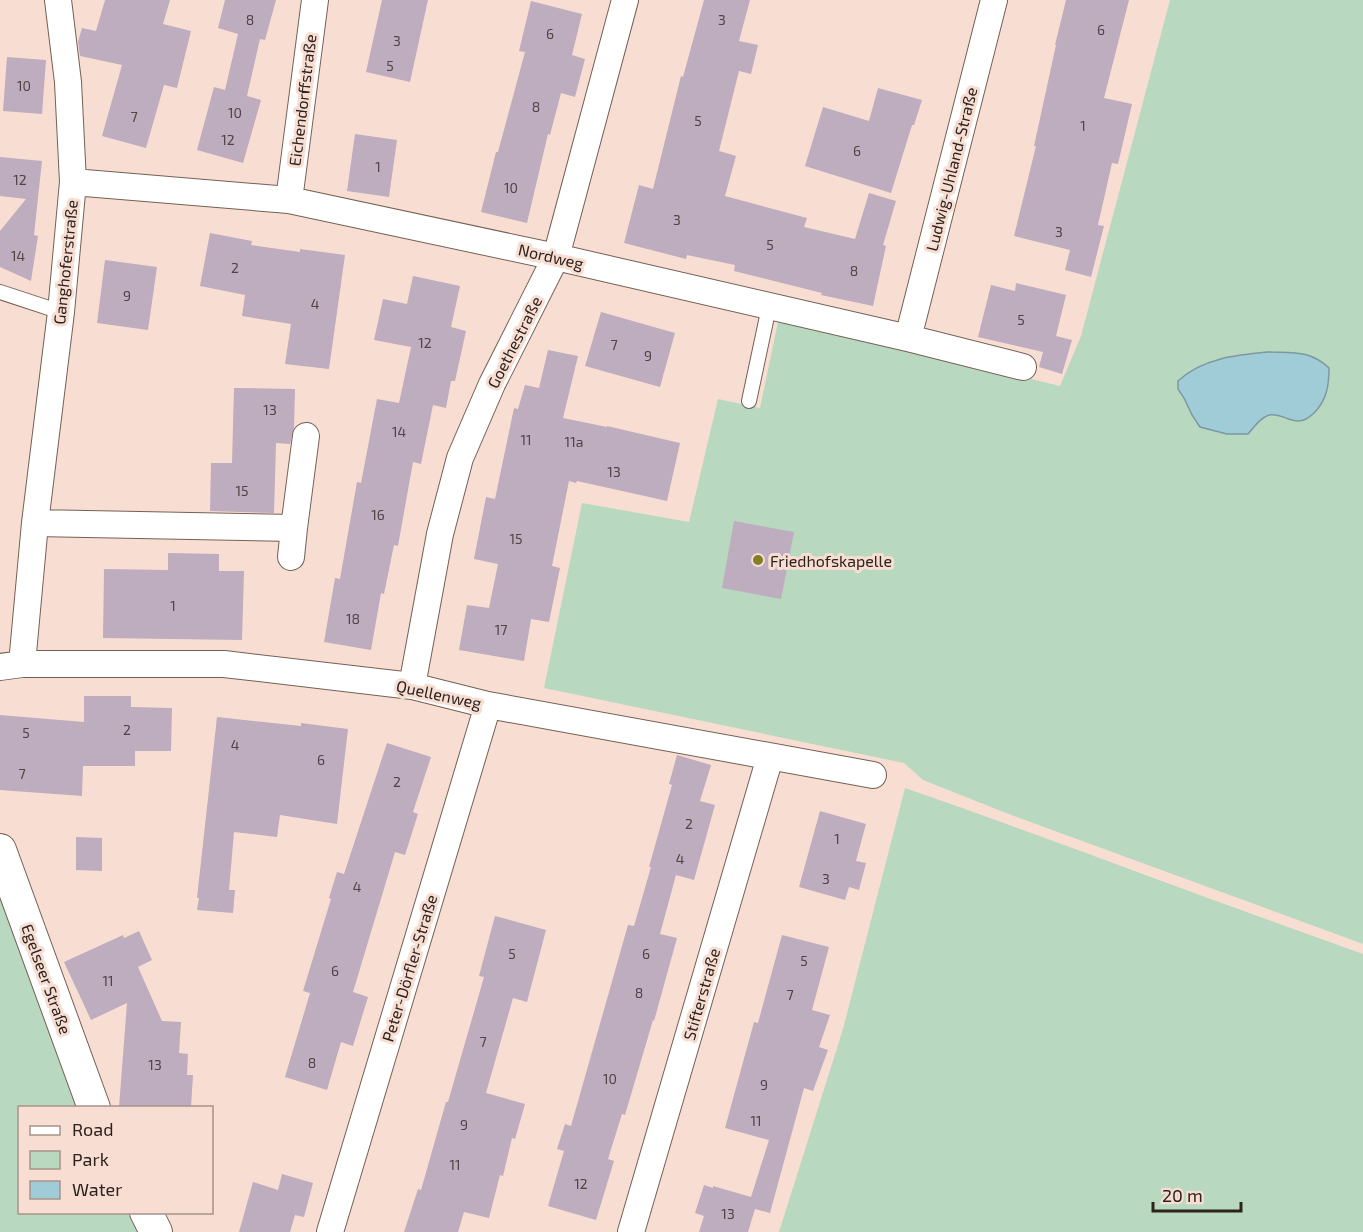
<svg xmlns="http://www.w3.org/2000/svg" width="1363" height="1232" font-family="'Exo 2',sans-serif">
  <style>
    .green { fill: #b8d8c0; fill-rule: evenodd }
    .water { fill: #a0ccd8; stroke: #7d99a0; stroke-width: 1.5 }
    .building { fill: #beacbf }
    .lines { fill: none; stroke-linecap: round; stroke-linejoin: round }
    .service-casing { stroke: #756055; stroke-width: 16 }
    .minor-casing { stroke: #756055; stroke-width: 28 }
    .tertiary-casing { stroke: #756055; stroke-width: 34 }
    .service { stroke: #fff; stroke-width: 14 }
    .minor { stroke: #fff; stroke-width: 26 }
    .tertiary { stroke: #fff; stroke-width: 32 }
    .poi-dot { fill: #837f26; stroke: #f8ded2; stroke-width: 2 }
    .labels { text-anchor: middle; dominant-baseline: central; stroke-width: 6; stroke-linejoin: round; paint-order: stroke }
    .number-label { font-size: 14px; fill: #504446 }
    .street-label { font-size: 16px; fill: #2c221e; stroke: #f8ded2 }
    .poi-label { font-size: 16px; fill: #2c221e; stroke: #f8ded2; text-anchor: start }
  </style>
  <rect width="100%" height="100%" fill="#f8ded2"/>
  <path class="green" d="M 1170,0 L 1363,0 L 1363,944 L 1006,813 L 938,786 L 923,780 L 904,763 L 544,688 L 582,503 L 689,522 L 718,399 L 760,408 L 779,317 L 1060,386 L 1081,336 ZM 1213,361 L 1329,368 L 1328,390 L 1297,421 C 1269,411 1267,412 1248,434 L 1227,434 L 1200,427 L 1192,415 L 1184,398 L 1178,389 L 1187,373 Z
    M 905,788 C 1058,841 1210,900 1363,954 L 1363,1232 L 779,1232 L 843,1029 Z
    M 0,887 L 77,1107 L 20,1108 L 20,1212 L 128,1213 L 138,1232 L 0,1232 Z"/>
  <path class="water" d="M 1269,352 C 1293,353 1310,350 1329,368 C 1329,385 1327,400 1314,413 C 1310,417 1304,421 1298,421 C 1288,421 1280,413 1269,415 C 1260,418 1254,427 1248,434 L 1227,434 L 1200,427 L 1192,415 L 1184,398 L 1178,389 L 1178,381 C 1202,358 1237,355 1269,352 Z"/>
  <path class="building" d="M 105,0 L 170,0 L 163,24 L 191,31 L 177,88 L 164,85 L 146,148 L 102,136 L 122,65 L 80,56 L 78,42 L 82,28 L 96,31 Z
    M 225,0 L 276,0 L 265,40 L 260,39 L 247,96 L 261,100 L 243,163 L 197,150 L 214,87 L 225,90 L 238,34 L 218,28 Z
    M 382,0 L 428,0 L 410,82 L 366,72 Z
    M 704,0 L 750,0 L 739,41 L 758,45 L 751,74 L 739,71 L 719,151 L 736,156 L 725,196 L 807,218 L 804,227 L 855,239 L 869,193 L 896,201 L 883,245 L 886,246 L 873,306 L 821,295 L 822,293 L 734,271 L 735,265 L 687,255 L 686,259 L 624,243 L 639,185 L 653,189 L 681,76 L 683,77 Z
    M 1066,0 L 1129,0 L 1104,98 L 1132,104 L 1118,164 L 1112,163 L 1098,225 L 1104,226 L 1091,277 L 1065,270 L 1070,250 L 1014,236 L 1036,146 L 1034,146 L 1056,45 L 1055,45 Z
    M 531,1 L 582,14 L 572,55 L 585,59 L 575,97 L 561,93 L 550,135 L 548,134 L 527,223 L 481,212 L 496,152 L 498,152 L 525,52 L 519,51 Z
    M 7,57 L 46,60 L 42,114 L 3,111 Z
    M 878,88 L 922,100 L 914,125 L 912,125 L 891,193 L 805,166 L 823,107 L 869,121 Z
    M 355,134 L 397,140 L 389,197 L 347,191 Z
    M 0,157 L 42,161 L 34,235 L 38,236 L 31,281 L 0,267 L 0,231 L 26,199 L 0,196 Z
    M 210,233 L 252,241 L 251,245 L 300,252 L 300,249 L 345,255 L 329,369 L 285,364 L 291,324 L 242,316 L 245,295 L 200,286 Z
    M 105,260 L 157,267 L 148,330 L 97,323 Z
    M 413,276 L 460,286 L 451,327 L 466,331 L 455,381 L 451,381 L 446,408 L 433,405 L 421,464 L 413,462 L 398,546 L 394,545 L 384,594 L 381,593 L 371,650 L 324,642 L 335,578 L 340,579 L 357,482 L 361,483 L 377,399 L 399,403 L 411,347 L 374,340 L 383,299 L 407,304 Z
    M 1016,283 L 1066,295 L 1056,336 L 1072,340 L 1062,374 L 1039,367 L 1043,352 L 978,337 L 991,285 L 1015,291 Z
    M 601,312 L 675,333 L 660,387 L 585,366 Z
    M 548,350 L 578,356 L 563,418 L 607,427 L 607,426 L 680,443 L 667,501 L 577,481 L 576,483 L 569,481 L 552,566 L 560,568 L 549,622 L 531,619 L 524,661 L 459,650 L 467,605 L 489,608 L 498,564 L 474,559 L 486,497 L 495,499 L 514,408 L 518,409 L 525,385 L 539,388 Z
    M 234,388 L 295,389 L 294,428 L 290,444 L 276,443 L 274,513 L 210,511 L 211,463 L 232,463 Z
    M 734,521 L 794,532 L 781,599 L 722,588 Z
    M 168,553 L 219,554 L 219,571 L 244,571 L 242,640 L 103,638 L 104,569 L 168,570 Z
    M 84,696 L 131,696 L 131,707 L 172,708 L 171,751 L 135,751 L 135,766 L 83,766 L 82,796 L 0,790 L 0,715 L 84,722 Z
    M 217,717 L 301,726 L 301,723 L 348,729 L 337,824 L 280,815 L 277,837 L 234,832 L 229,890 L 235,890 L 233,913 L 197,910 L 199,898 L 197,898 Z
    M 387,743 L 431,757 L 413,812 L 418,814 L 405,855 L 395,852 L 353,992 L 368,997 L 353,1046 L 341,1042 L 327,1090 L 285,1077 L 310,993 L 303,991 L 331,899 L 329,898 L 337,872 L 344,874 Z
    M 677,755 L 711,765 L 700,801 L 715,805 L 694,880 L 676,875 L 660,934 L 677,938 L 654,1021 L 653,1020 L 625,1115 L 622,1114 L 608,1159 L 614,1161 L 596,1220 L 548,1206 L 564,1151 L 557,1149 L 565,1124 L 571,1126 L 628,925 L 634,926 L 651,867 L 649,867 L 672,785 L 669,784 Z
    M 820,811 L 866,824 L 856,861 L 866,863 L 859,890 L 849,887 L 845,900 L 799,887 Z
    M 76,837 L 102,838 L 102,871 L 76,870 Z
    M 495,916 L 546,930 L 527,1002 L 513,998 L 486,1093 L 525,1104 L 515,1139 L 512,1138 L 503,1176 L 500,1175 L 489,1218 L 464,1212 L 458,1232 L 404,1232 L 418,1189 L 421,1190 L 446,1102 L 448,1102 L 484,977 L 479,976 Z
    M 139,931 L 152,960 L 138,967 L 162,1021 L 181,1022 L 179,1053 L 188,1054 L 187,1075 L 193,1075 L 191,1107 L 119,1107 L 127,1003 L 91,1020 L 64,962 L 123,935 L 124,938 Z
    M 782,935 L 829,947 L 812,1010 L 830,1015 L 819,1047 L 828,1050 L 813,1091 L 804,1088 L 770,1213 L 755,1209 L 748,1232 L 699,1232 L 704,1216 L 695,1213 L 704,1185 L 713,1188 L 713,1186 L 751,1197 L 769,1140 L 725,1128 L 754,1022 L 758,1023 Z
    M 282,1174 L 313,1183 L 304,1217 L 295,1215 L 290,1232 L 239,1232 L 253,1182 L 278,1190 Z"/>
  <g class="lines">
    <g class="service-casing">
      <path id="service" d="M 0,292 L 61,312
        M 749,401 L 769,307"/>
    </g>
    <g class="minor-casing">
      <path id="minor" d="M 73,182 L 289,200 L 556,257 L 908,338 L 1023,367
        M 289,200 L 315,0
        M 908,338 L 994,0
        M 35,523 L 294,528 L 306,436
        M 291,557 L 294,528
        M 22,664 L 35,523 L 61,312 L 73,182 L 68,82 L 58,0
        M 0,667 L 22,664 L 224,664 L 412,686 L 488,705 L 873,775
        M 412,686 L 440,534 L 460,458 L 492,384 L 556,257 L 625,0
        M 330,1232 L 488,705
        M 631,1232 L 770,757"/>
    </g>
    <g class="tertiary-casing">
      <path id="tertiary" d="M 0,850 L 94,1108
        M 146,1212 L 156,1232"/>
    </g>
    <use href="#service" class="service"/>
    <use href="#minor" class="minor"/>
    <use href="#tertiary" class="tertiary"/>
  </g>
  <circle class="poi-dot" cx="758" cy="560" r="6"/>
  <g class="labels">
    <g class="number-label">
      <text x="250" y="19">8</text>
      <text x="722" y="19">3</text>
      <text x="1101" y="29">6</text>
      <text x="550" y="33">6</text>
      <text x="397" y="40">3</text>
      <text x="390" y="65">5</text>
      <text x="24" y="85">10</text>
      <text x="536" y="106">8</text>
      <text x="235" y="112">10</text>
      <text x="134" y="116">7</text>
      <text x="698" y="120">5</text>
      <text x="1083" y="125">1</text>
      <text x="228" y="139">12</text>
      <text x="857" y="150">6</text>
      <text x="378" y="166">1</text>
      <text x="20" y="179">12</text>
      <text x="511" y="187">10</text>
      <text x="677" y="219">3</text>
      <text x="1059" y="231">3</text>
      <text x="770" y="244">5</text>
      <text x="18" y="255">14</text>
      <text x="235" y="267">2</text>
      <text x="854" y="270">8</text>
      <text x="127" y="295">9</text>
      <text x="315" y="303">4</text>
      <text x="1021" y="319">5</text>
      <text x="425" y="342">12</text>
      <text x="614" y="344">7</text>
      <text x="648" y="355">9</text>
      <text x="270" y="409">13</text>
      <text x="399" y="431">14</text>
      <text x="526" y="439">11</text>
      <text x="574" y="441">11a</text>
      <text x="614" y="471">13</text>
      <text x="242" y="490">15</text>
      <text x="378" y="514">16</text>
      <text x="516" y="538">15</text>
      <text x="173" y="605">1</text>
      <text x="353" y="618">18</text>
      <text x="501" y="629">17</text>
      <text x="127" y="729">2</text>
      <text x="26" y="732">5</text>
      <text x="235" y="744">4</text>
      <text x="321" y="759">6</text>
      <text x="22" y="773">7</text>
      <text x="397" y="781">2</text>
      <text x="689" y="823">2</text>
      <text x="837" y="838">1</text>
      <text x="680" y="858">4</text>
      <text x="826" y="878">3</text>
      <text x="357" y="886">4</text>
      <text x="512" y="953">5</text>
      <text x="646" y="953">6</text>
      <text x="804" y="960">5</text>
      <text x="335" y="970">6</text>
      <text x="108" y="980">11</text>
      <text x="639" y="992">8</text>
      <text x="790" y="994">7</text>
      <text x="483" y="1041">7</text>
      <text x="312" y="1062">8</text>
      <text x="155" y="1064">13</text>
      <text x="610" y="1078">10</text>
      <text x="764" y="1084">9</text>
      <text x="756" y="1120">11</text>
      <text x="464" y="1124">9</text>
      <text x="455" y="1164">11</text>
      <text x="581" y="1183">12</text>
      <text x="728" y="1213">13</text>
    </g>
    <g class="street-label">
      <text transform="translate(302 100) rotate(-83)">Eichendorffstraße</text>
      <text transform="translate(951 169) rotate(-76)">Ludwig-Uhland-Straße</text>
      <text transform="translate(551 256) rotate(13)">Nordweg</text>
      <text transform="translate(65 262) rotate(-84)">Ganghoferstraße</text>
      <text transform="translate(514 342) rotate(-63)">Goethestraße</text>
      <text transform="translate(439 694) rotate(12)">Quellenweg</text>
      <text transform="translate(409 968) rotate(-73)">Peter-Dörfler-Straße</text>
      <text transform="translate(47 979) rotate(70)">Egelseer Straße</text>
      <text transform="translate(701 994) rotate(-74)">Stifterstraße</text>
    </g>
    <g class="poi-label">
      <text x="770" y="560">Friedhofskapelle</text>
    </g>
  </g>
  <rect x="18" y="1106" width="195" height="108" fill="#f8ded2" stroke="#a6938a" stroke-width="1.5"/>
  <rect x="30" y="1126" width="30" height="9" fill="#ffffff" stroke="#a6938a" stroke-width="1.5"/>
  <text x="72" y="1136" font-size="18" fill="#2c221e">Road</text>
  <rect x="30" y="1151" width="30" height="18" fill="#b8d8c0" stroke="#a6938a" stroke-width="1.5"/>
  <text x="72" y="1166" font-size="18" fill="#2c221e">Park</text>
  <rect x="30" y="1181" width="30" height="18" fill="#a0ccd8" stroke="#a6938a" stroke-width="1.5"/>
  <text x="72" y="1196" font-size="18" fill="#2c221e">Water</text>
  <path d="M1153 1202v9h88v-9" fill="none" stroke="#2c221e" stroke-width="3"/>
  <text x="1162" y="1202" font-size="18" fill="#2c221e" stroke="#f8ded2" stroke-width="4.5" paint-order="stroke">20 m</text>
</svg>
